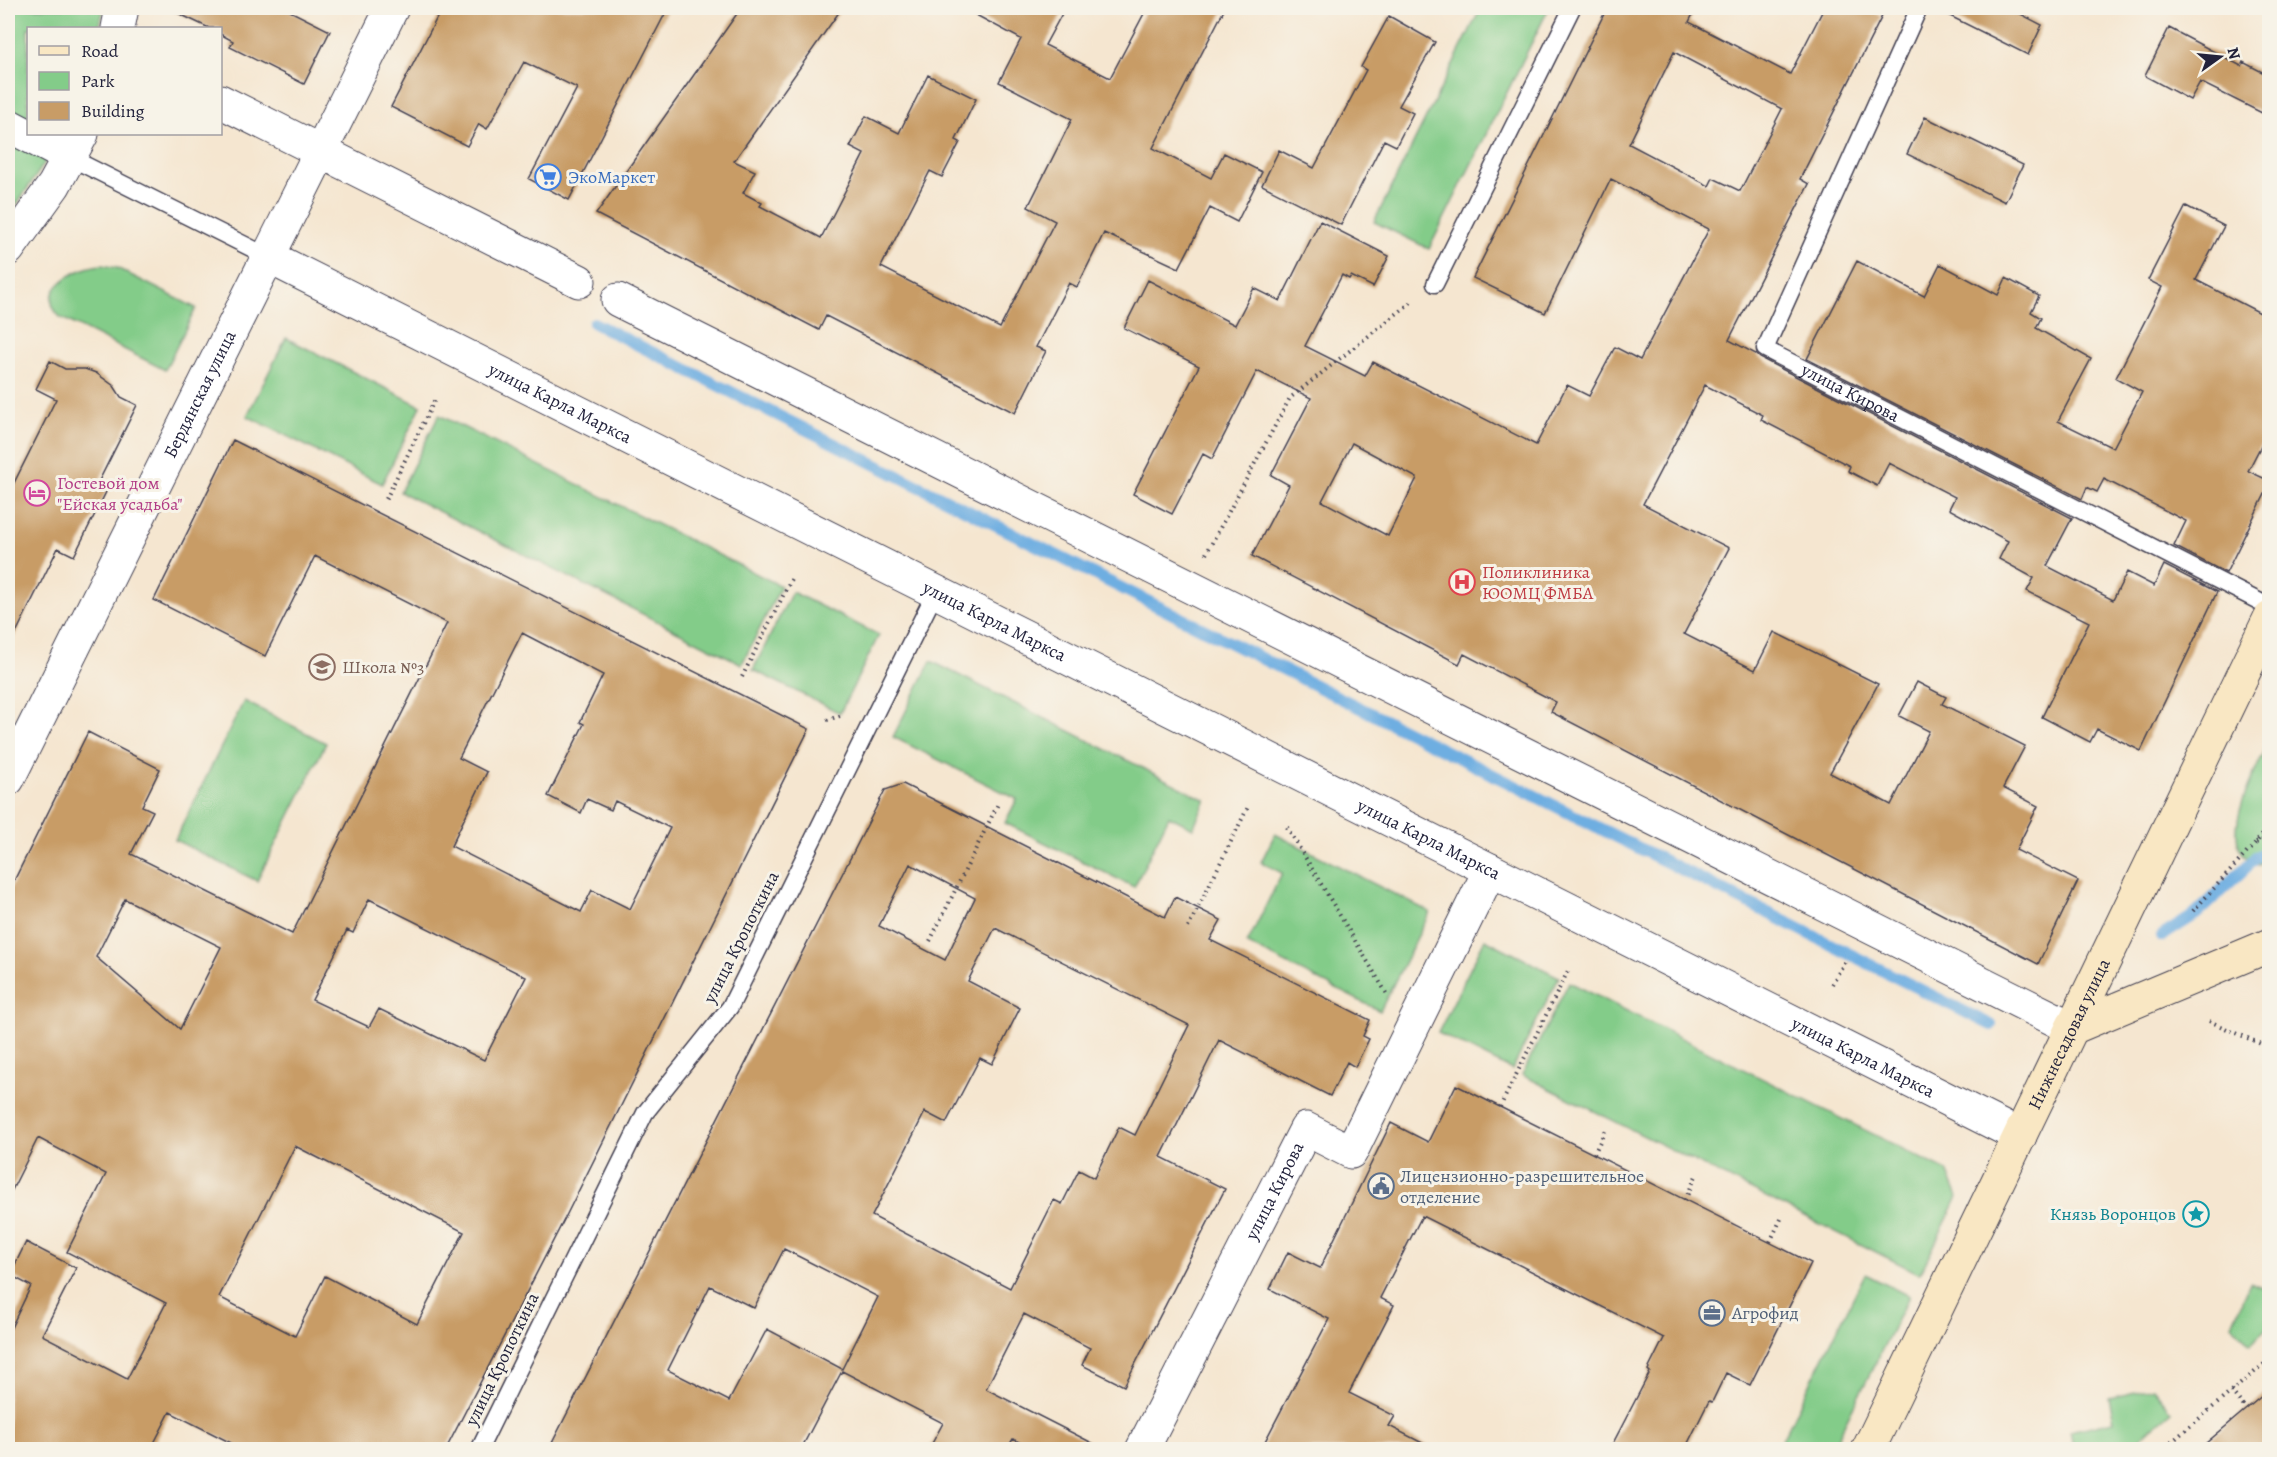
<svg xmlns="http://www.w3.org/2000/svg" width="2277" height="1457" font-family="Alegreya,serif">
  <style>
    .green { fill: #83cc89; stroke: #527762; stroke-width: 1.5 }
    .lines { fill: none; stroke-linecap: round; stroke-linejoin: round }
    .stream { stroke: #6eaee1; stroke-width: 12 }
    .building { fill: #c89c66; fill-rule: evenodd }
    .lane-casing { stroke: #423f51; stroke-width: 19 }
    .street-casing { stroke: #423f51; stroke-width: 35 }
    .secondary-casing { stroke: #423f51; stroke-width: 35 }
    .path { stroke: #423f51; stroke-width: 4; stroke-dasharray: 1.5 4.5; stroke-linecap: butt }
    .lane { stroke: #fff; stroke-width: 16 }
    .street { stroke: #fff; stroke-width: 33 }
    .secondary { stroke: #f9e7c3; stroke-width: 33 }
    .labels { text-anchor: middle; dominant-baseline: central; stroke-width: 6; stroke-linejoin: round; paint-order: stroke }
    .shop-label { font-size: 18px; fill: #366cbe; stroke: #f7f3e8; text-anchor: start }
    .street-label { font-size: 18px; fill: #22223b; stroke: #f7f3e8 }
    .hotel-label { font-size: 18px; fill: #b23c85; stroke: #f7f3e8; text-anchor: start }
    .health-label { font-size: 18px; fill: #be3a42; stroke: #f7f3e8; text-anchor: start }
    .education-label { font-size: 18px; fill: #785e54; stroke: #f7f3e8; text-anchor: start }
    .service-label { font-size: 18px; fill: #4e5e75; stroke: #f7f3e8; text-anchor: start }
    .culture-label { font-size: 18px; fill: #0d838f; stroke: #f7f3e8; text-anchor: end }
  </style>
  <rect width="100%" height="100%" fill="#f7f3e8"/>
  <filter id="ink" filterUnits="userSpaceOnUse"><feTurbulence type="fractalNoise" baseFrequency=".0167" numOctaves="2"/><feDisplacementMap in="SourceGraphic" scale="12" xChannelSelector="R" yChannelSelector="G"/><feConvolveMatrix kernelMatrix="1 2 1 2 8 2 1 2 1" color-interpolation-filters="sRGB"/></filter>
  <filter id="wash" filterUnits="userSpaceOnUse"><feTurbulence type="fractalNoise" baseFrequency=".008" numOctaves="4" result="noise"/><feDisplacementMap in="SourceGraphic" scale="24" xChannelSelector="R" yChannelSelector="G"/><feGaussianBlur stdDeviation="1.35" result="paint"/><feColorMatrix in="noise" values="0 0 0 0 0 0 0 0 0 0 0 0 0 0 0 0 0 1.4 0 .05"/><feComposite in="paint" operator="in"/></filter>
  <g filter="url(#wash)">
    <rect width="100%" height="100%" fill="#f5e6d0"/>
    <path class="green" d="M 8,8 L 104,8 L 99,28 L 28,28 L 28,134 L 60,134 L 42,167 L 8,217 Z
      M 1481,8 L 1549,8 L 1429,249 L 1374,222 Z
      M 102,265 L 117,268 L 196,308 L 165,370 L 60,317 C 33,290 79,266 102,265 Z
      M 286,338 L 421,406 L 382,484 L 247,416 Z
      M 439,415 L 781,586 L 742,664 L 400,492 Z
      M 792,592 L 879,635 L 840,713 L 753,670 Z
      M 931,661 L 1206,800 L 1193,828 L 1169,816 L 1134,887 L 1005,823 L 1017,799 L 893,737 Z
      M 244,701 L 326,743 L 257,881 L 175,840 Z
      M 2269,742 L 2269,861 L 2259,865 C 2210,848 2256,772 2269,742 Z
      M 1275,834 L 1430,912 L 1380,1011 L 1247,944 L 1282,873 L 1261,862 Z
      M 1485,939 L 1559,977 L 1512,1070 L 1438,1033 Z
      M 1569,982 L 1947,1171 L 1958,1197 L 1920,1274 L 1522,1075 Z
      M 1865,1274 L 1909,1296 L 1832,1449 L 1787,1449 L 1779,1446 Z
      M 2250,1282 L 2270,1291 L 2269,1327 L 2250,1344 L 2232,1324 Z
      M 2153,1388 L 2172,1411 L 2127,1449 L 2074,1449 L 2070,1431 L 2114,1421 L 2109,1398 Z"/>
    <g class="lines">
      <path class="stream" d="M 594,323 L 1991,1025
        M 2162,936 L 2196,914 L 2258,856 L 2270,850"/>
    </g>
    <g id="blocks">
      <path class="building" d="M 167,8 L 284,8 L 330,31 L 304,84 L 230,47 L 233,41 L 220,34 L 220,28 L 209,28 Z
        M 442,8 L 459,15 L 463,8 L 668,8 L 569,200 L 529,179 L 577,88 L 524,62 L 487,129 L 479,124 L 467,146 L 391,107 Z
        M 741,8 L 842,8 L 734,161 L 755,171 L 743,193 L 762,203 L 760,206 L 821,238 L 864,154 L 850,147 L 866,116 L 899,133 L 928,75 L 976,99 L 956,140 L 960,142 L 942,177 L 930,171 L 881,267 L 1000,328 L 1055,221 L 1028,207 L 1072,119 L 999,82 L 1021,39 L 963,8 L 1065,8 L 1045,45 L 1110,78 L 1147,8 L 1225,8 L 1153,148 L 1211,178 L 1224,153 L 1262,172 L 1237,222 L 1210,208 L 1179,268 L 1104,233 L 1077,287 L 1069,283 L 1036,347 L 1046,351 L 1015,413 L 826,316 L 819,330 L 596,214 Z
        M 1607,8 L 1696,8 L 1689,22 L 1790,74 L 1824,8 L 1864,8 L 1882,16 L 1800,179 L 1809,184 L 1729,340 L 1756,354 L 1760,358 L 2072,518 L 2047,566 L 2113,600 L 2127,572 L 2154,586 L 2164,565 L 2217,592 L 2141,751 L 2097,729 L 2090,742 L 2042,717 L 2089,622 L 2027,591 L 2034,578 L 1999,559 L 2008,541 L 1949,509 L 1955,497 L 1889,463 L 1877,486 L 1848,471 L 1850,466 L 1761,420 L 1763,415 L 1705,385 L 1643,504 L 1729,548 L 1684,634 L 1755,670 L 1774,632 L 1878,684 L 1830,773 L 1891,805 L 1929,731 L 1899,716 L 1917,682 L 1946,697 L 1942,704 L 2025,746 L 2003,788 L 2038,806 L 2016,850 L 2078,881 L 2038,964 L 1551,712 L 1556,702 L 1464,654 L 1459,664 L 1252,556 L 1289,485 L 1271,475 L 1311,398 L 1257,371 L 1212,459 L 1203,454 L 1172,514 L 1133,494 L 1199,366 L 1124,328 L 1148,280 L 1235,325 L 1254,288 L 1280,301 L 1320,221 L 1389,256 L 1373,287 L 1351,276 L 1349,279 L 1342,275 L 1305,346 L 1365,376 L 1373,362 L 1536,445 L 1567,385 L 1589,396 L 1615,347 L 1640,360 L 1709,229 L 1611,179 L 1545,313 L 1473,278 ZM 1674,52 L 1782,109 L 1740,191 L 1713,178 L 1709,186 L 1629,144 ZM 1352,443 L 1417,478 L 1388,536 L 1322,501 Z
        M 1934,8 L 2009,8 L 2042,25 L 2028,55 Z
        M 1389,16 L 1435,42 L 1399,106 L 1413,113 L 1396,146 L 1384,140 L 1341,225 L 1262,185 L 1279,150 L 1314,168 L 1366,70 L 1361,67 Z
        M 2169,28 L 2241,66 L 2243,62 L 2270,76 L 2270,117 L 2200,82 L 2190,100 L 2145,76 Z
        M 1925,117 L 2023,165 L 2005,202 L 1907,154 Z
        M 2186,206 L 2224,226 L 2196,280 L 2270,318 L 2270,428 L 2248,471 L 2270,481 L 2270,484 L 2226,573 L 2174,546 L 2186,521 L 2104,479 L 2097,492 L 2087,487 L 2082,499 L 1807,359 L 1857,261 L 1924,296 L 1940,264 L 1998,295 L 2006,278 L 2039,296 L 2031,312 L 2041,318 L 2036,328 L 2091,359 L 2058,421 L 2113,448 L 2142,392 L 2116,378 L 2162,287 L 2148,280 Z
        M 50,361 L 65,369 L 85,369 L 96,373 L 114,386 L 121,397 L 137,405 L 98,483 L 108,488 L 74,556 L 58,548 L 8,649 L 8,495 L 56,399 L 36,389 Z
        M 233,440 L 809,729 L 567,1214 L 446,1449 L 243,1449 L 170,1412 L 151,1449 L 8,1449 L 8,1334 L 31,1286 L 10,1275 L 26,1242 L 76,1268 L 42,1335 L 127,1379 L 166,1303 L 67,1252 L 106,1174 L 38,1138 L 8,1198 L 8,893 L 88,732 L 160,769 L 142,806 L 153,811 L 131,854 L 292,934 L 447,623 L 315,556 L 265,656 L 154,600 ZM 522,633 L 603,675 L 580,722 L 584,724 L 548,796 L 581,813 L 587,799 L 611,810 L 615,801 L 670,828 L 630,909 L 592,890 L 581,912 L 451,846 L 487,772 L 459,758 ZM 125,899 L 221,947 L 180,1029 L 96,957 ZM 369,899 L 526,977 L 484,1060 L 379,1009 L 369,1027 L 312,1000 L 347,930 L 353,933 ZM 295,1146 L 464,1232 L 417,1324 L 325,1276 L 295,1336 L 219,1297 Z
        M 903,784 L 1165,917 L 1175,897 L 1221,920 L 1210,940 L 1370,1020 L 1363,1036 L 1369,1039 L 1355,1067 L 1347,1062 L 1330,1096 L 1219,1040 L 1161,1157 L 1225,1189 L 1124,1386 L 1082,1365 L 1090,1348 L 1024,1314 L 986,1389 L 1104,1449 L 1033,1449 L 1013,1439 L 1007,1449 L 929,1449 L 943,1423 L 842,1371 L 801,1449 L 549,1449 L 885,790 ZM 910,864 L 975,898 L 945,960 L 879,926 ZM 995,928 L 1189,1025 L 1135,1135 L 1119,1127 L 1094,1178 L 1079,1170 L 1062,1204 L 1054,1200 L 1010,1288 L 872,1216 L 925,1112 L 946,1123 L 980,1058 L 992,1064 L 1020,1008 L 968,981 ZM 784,1249 L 878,1297 L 842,1369 L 767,1329 L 729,1401 L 668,1370 L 710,1286 L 754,1308 Z
        M 1456,1085 L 1811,1263 L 1750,1385 L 1726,1373 L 1712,1402 L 1709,1401 L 1685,1449 L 1610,1449 L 1650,1372 L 1648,1370 L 1664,1338 L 1422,1216 L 1380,1298 L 1394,1305 L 1349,1393 L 1395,1416 L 1389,1426 L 1434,1449 L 1261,1449 L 1329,1319 L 1270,1289 L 1288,1252 L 1320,1268 L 1391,1123 L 1428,1142 Z
        M 2270,1389 L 2270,1449 L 2199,1449 Z"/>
    </g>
  </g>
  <g filter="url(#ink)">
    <use href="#blocks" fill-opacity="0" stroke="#423f51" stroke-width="1.5"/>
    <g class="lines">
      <g class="lane-casing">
        <g id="lane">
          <path id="s1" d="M 1919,8 L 1765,349 L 2270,607"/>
          <path d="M 69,157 L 267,256"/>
          <path d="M 1435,284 L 1572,8"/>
          <path d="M 479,1450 L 645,1113 L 730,1007 L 936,591"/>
        </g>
      </g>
      <g class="street-casing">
        <g id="street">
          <path d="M 118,28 L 122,8"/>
          <path d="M 220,101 L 579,281"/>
          <path d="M 8,125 L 69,157"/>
          <path d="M 8,249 L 54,185 L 82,134"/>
          <path id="s2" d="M 267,256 L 2020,1136"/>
          <path d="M 618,300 L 2072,1028"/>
          <path id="s3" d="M 8,779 L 392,8"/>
          <path id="s4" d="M 1142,1450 L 1306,1129 L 1351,1152 L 1490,870"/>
        </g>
      </g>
      <g class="secondary-casing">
        <g id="secondary">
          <path d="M 2072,1028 L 2270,945"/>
          <path id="s5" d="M 1868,1450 L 2270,618"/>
        </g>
      </g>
      <path class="path" d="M 386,499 L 435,399
        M 1206,554 L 1290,398 L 1414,300
        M 742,677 L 792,578
        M 827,720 L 843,715
        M 1287,827 L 1387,994
        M 2256,843 L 2270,837
        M 2193,911 L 2255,844 L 2270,824
        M 1188,928 L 1248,807
        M 930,941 L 998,804
        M 1832,984 L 1847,958
        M 2209,1021 L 2270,1048
        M 1500,1107 L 1569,969
        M 1594,1154 L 1605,1131
        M 1685,1200 L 1696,1176
        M 1770,1242 L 1781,1219
        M 2231,1391 L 2246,1409
        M 2162,1450 L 2270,1359"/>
      <use href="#lane" class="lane"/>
      <use href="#street" class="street"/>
      <use href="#secondary" class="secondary"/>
    </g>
  </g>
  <defs>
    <g id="supermarket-ring" transform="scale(1.35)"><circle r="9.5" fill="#f7f3e8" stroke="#3f7fe0" stroke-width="1.5"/><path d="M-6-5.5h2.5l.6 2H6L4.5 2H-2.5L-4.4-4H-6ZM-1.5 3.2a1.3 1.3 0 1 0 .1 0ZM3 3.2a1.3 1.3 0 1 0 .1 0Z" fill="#3f7fe0"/></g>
    <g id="hotel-ring" transform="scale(1.35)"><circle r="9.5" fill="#f7f3e8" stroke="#d1479c" stroke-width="1.5"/><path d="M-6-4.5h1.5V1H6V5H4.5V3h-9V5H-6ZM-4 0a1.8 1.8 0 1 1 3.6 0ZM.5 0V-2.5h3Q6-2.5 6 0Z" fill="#d1479c"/></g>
    <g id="hospital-ring" transform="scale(1.35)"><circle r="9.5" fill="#f7f3e8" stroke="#e0444e" stroke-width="1.5"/><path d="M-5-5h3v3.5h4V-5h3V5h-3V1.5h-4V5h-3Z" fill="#e0444e"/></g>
    <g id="school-ring" transform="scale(1.35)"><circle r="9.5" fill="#f7f3e8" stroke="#8d6e63" stroke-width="1.5"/><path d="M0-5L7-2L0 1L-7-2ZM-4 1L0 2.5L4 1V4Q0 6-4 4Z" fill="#8d6e63"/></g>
    <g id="civic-ring" transform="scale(1.35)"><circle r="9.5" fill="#f7f3e8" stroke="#5c6f8a" stroke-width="1.5"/><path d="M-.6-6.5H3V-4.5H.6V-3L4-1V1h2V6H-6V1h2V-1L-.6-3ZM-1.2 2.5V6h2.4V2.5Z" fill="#5c6f8a"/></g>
    <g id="sight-ring" transform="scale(1.35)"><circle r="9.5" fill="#f7f3e8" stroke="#0f9aa8" stroke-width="1.5"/><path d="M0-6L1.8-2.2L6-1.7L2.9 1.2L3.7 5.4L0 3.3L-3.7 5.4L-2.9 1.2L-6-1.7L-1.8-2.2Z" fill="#0f9aa8"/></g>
    <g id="office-ring" transform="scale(1.35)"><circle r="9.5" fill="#f7f3e8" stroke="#5c6f8a" stroke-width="1.5"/><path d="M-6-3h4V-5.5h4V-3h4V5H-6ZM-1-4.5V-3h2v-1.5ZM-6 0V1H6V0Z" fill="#5c6f8a"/></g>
  </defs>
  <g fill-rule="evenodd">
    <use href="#supermarket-ring" x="548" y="177"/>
    <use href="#hotel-ring" x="37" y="493"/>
    <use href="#hospital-ring" x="1462" y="582"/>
    <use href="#school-ring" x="322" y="667"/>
    <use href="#civic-ring" x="1381" y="1186"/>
    <use href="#sight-ring" x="2196" y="1214"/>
    <use href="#office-ring" x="1712" y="1313"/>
  </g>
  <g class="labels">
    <g class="shop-label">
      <text x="568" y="177">ЭкоМаркет</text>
    </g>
    <g class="street-label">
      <text stroke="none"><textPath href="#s1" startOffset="470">улица Кирова</textPath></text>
      <text stroke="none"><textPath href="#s3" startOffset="430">Бердянская улица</textPath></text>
      <text stroke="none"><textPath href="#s2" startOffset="328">улица Карла Маркса</textPath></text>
      <text stroke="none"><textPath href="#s2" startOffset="814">улица Карла Маркса</textPath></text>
      <text stroke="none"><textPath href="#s2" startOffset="1300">улица Карла Маркса</textPath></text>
      <text transform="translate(741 937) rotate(-63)">улица Кропоткина</text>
      <text stroke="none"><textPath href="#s5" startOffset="462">Нижнесадовая улица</textPath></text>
      <text stroke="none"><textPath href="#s2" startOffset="1786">улица Карла Маркса</textPath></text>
      <text stroke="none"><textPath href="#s4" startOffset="291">улица Кирова</textPath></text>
      <text transform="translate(502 1359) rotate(-64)">улица Кропоткина</text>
    </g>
    <g class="hotel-label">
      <text x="57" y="483">Гостевой дом<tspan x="57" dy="21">"Ейская усадьба"</tspan></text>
    </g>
    <g class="health-label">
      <text x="1482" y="572">Поликлиника<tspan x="1482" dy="21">ЮОМЦ ФМБА</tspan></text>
    </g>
    <g class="education-label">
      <text x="342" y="667">Школа №3</text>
    </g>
    <g class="service-label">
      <text x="1400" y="1176">Лицензионно-разрешительное<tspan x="1400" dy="21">отделение</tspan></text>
      <text x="1732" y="1313">Агрофид</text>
    </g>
    <g class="culture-label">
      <text x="2176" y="1214">Князь Воронцов</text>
    </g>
  </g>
  <rect width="2277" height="1457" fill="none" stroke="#f7f3e8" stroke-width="30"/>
  <rect x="27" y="27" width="195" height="108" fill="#f7f3e8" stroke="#a29fa3" stroke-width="1.5"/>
  <rect x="39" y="46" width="30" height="9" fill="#f9e7c3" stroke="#a29fa3" stroke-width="1.5"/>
  <text x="81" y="57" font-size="18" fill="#22223b">Road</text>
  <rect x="39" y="72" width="30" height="18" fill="#83cc89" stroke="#a29fa3" stroke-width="1.5"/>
  <text x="81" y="87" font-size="18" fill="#22223b">Park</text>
  <rect x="39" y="102" width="30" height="18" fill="#c89c66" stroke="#a29fa3" stroke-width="1.5"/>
  <text x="81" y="117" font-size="18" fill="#22223b">Building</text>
  <g transform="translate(2220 57) rotate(75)" stroke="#f7f3e8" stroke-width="4.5" paint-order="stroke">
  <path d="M0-4.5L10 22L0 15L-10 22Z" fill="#22223b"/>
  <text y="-9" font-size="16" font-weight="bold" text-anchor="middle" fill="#22223b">N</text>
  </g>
</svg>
